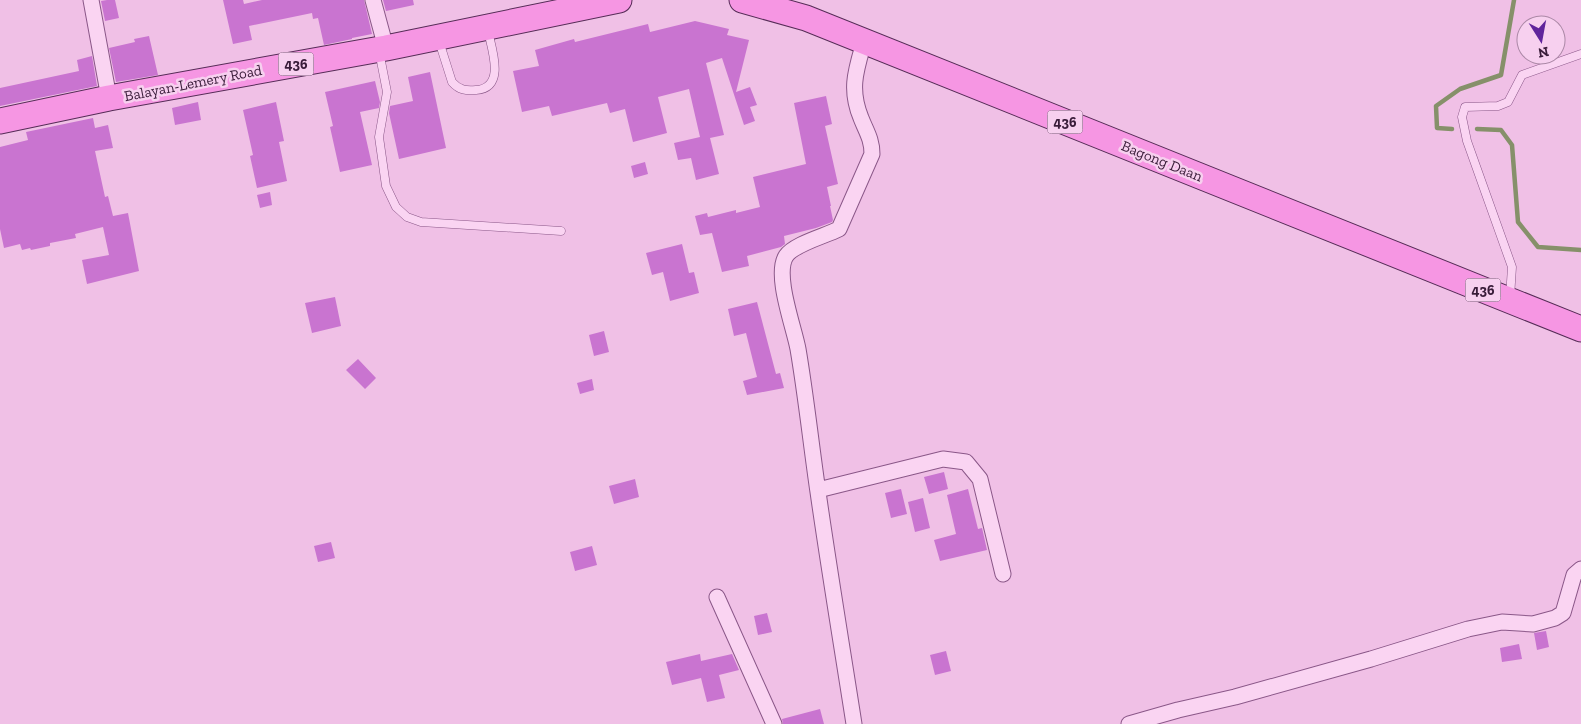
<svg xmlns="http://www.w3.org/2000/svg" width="1581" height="724" font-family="'Zilla Slab',serif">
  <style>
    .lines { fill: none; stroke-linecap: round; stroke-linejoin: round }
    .stream { stroke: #86906a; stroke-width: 4.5 }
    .building { fill: #c974d0 }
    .service-casing { stroke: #8a5788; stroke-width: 9 }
    .minor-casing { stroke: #8a5788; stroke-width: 17 }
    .primary-casing { stroke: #562c57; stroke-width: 27 }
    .service { stroke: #fad4f2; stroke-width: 8 }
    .minor { stroke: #fad4f2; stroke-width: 15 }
    .primary { stroke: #f696e3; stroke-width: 25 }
    .labels { text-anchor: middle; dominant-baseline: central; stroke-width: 5; stroke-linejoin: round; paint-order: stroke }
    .shield { fill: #f7d0ef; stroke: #725270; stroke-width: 1 }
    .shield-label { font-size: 14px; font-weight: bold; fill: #391c39 }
    .street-label { font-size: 15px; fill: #391c39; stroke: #f7d0ef }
  </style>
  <rect width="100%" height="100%" fill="#f0c0e6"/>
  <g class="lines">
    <path class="stream" d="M 1452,129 L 1437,128 L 1436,106 L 1460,89 L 1501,75 L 1514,0
      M 1477,129 L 1501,130 L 1512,145 L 1518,222 L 1538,247 L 1581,250"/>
  </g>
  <path class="building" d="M 107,0 L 115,0 L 119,18 L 105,21 L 101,1 Z
    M 223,0 L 243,0 L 244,4 L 262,0 L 364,0 L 372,34 L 352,38 L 352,39 L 324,45 L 318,18 L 313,19 L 312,13 L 249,26 L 252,40 L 233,44 Z
    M 383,0 L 413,0 L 414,5 L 386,11 Z
    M 695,21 L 729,29 L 727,35 L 749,40 L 736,92 L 750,87 L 757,105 L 750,107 L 755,121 L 744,125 L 722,58 L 706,63 L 724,135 L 710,138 L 719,174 L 696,180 L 691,158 L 678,160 L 674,143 L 700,137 L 689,89 L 658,97 L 667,133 L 633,142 L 625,109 L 610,113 L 607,103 L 552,116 L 549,106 L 522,112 L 513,71 L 539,66 L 535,50 L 574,39 L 575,42 L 648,24 L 650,32 Z
    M 149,36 L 158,75 L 116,82 L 109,48 L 135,42 L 134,39 Z
    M 92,56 L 97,86 L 0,106 L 0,88 L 79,71 L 77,60 Z
    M 430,72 L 446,148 L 399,159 L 389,113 L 390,106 L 413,101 L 408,77 Z
    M 375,81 L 380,102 L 379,108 L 360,112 L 372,165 L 340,172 L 330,127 L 333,126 L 325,92 Z
    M 826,96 L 832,124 L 825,126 L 838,184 L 827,187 L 831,206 L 830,206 L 833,220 L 832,222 L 816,228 L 784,236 L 785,244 L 781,247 L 747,256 L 749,266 L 722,272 L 712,233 L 700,235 L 695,216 L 707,213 L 708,217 L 736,210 L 736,213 L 760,207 L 753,177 L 806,164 L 794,103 Z
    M 198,102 L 201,120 L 175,125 L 172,108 Z
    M 276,102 L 284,141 L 279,142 L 287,181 L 257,188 L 250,156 L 253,155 L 243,110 Z
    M 93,118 L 95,128 L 108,125 L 113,148 L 95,151 L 105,197 L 108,196 L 113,216 L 128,213 L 139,271 L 87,284 L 82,260 L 109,255 L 103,227 L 75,234 L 76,238 L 50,243 L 50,246 L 31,250 L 30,248 L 22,250 L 20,244 L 4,248 L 0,229 L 0,147 L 28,140 L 26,132 Z
    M 645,162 L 648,174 L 634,178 L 631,166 Z
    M 270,192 L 272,205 L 260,208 L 257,195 Z
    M 682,244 L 689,273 L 694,272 L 699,293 L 670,301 L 663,272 L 652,275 L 646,253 Z
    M 335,297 L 341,326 L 312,333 L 305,303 Z
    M 757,302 L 776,374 L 780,373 L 784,388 L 747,395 L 743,381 L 757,377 L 746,333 L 734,336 L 728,309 Z
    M 604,331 L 609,352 L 594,356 L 589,335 Z
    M 358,359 L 376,378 L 365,389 L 346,370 Z
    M 592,379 L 594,390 L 580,394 L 577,383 Z
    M 944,472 L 948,489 L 929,494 L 924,477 Z
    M 635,479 L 639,497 L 614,504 L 609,486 Z
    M 901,489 L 907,514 L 891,518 L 885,493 Z
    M 968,489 L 978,529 L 982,528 L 987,550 L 940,561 L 934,540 L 956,534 L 947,495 Z
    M 923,498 L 930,528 L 915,532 L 908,502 Z
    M 331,542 L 335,558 L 318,562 L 314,546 Z
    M 592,546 L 597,565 L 575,571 L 570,552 Z
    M 767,613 L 772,632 L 758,635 L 754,616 Z
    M 1546,631 L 1549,647 L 1537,650 L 1534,633 Z
    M 1519,644 L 1522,659 L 1502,662 L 1500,648 Z
    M 946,651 L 951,671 L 935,675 L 930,655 Z
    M 700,654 L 701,661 L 732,654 L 739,670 L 719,675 L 725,698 L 707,702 L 701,678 L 672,685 L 666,662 Z
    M 820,709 L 824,724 L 783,724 L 782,719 Z"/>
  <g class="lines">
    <g class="service-casing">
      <path id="service" d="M 439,41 L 452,82 C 459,90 466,91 476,90 C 506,88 492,50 488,31
        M 379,51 L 387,92 L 379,137 L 386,186 L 396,207 L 407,217 L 421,222 L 561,231
        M 1510,297 L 1512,267 L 1467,141 L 1462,117 L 1465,107 L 1498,106 L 1508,102 L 1522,75 L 1581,54"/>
    </g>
    <g class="minor-casing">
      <path id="minor" d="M 91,0 L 109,98
        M 373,0 L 386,48
        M 818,490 L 943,459 L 966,462 L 980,479 L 1003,574
        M 717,597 L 774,724
        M 854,724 C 842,647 829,569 818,492 C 811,444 806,396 798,349 C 794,327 774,275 786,256 C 794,244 825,236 839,229 L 872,154 C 872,139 866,131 861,118 C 849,89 856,70 864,42
        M 1129,724 L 1178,710 L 1235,697 L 1371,659 L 1468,629 L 1502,622 L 1533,624 L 1555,618 L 1563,613 L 1574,575 L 1581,569"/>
    </g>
    <g class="primary-casing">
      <path id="primary" d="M 742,0 L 806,18 L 1581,329
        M 0,121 L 109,98 L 386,48 L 619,0"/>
    </g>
    <use href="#service" class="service"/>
    <use href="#minor" class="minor"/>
    <use href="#primary" class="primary"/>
  </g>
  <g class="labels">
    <g class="shield">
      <rect x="278.5" y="52.5" width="35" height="23" rx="4"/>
      <rect x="1047.5" y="110.5" width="35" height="23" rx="4"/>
      <rect x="1465.5" y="278.5" width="35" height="23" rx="4"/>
    </g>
    <g class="shield-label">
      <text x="296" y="64">436</text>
      <text x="1065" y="122">436</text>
      <text x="1483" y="290">436</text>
    </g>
    <g class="street-label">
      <text transform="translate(193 83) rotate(-11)">Balayan-Lemery Road</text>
      <text transform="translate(1162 161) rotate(22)">Bagong Daan</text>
    </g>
  </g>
  <g transform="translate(1541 40) rotate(169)"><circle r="24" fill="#f7d0ef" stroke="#ab88a6"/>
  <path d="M0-4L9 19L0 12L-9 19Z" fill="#60249c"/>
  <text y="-8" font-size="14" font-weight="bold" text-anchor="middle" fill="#391c39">N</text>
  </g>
</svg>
